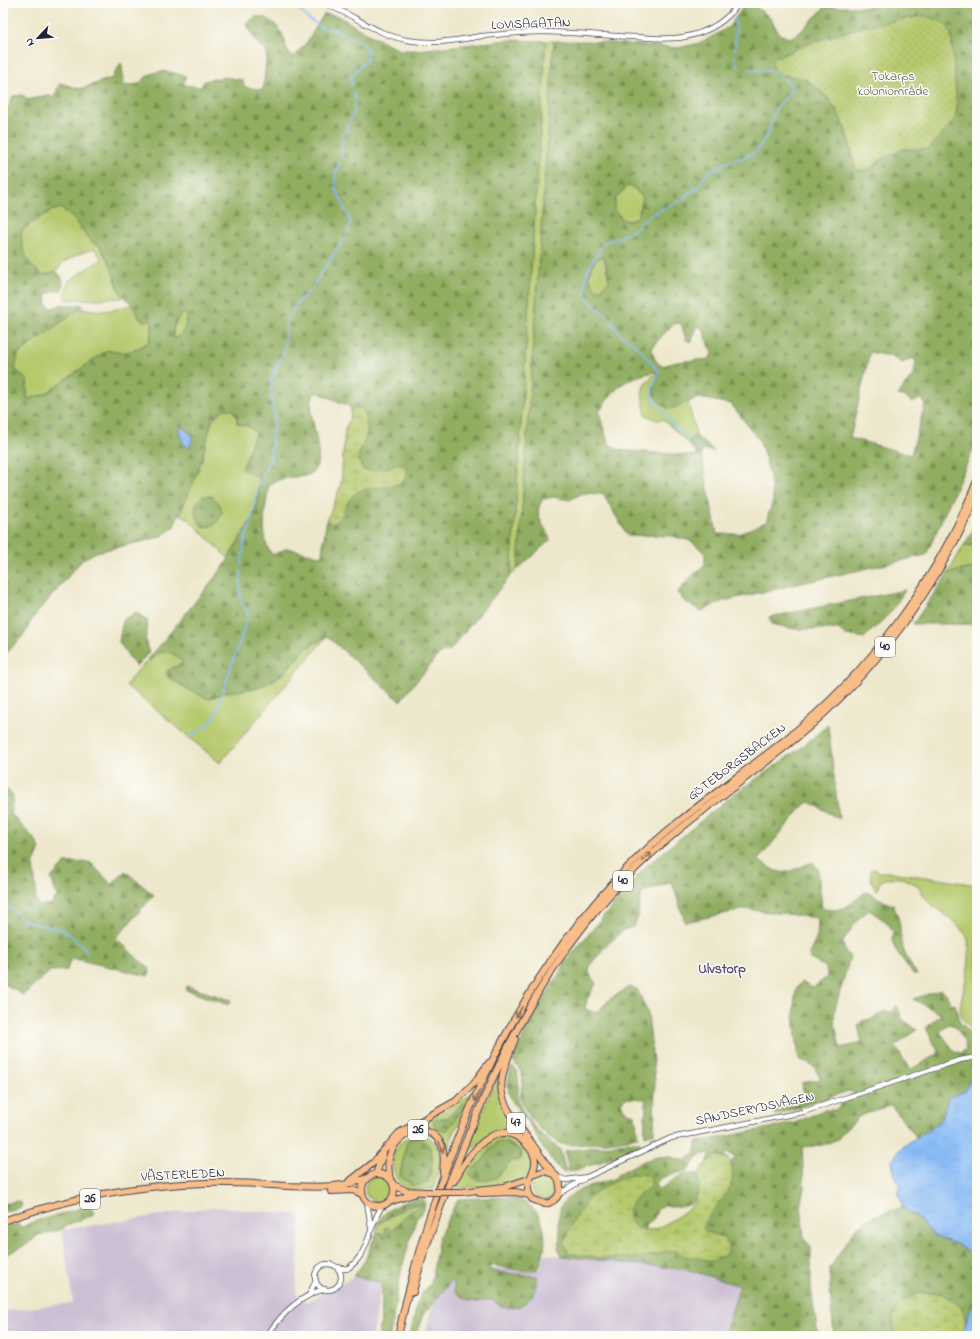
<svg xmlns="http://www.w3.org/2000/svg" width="980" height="1339" font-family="'Indie Flower',sans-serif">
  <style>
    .industrial { fill: #ccbfd4 }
    .green { fill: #b5c96d; stroke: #6c7654; fill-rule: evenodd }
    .forest { fill: url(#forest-firs); stroke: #59684e; fill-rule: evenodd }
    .wetland { fill: url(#wetland-marsh); stroke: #6c7654 }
    .garden { fill: url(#garden-dots); stroke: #6c7654 }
    .water { fill: url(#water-ripples); stroke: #556e98 }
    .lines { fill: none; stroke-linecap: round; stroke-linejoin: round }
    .stream { stroke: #88bbf6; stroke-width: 1.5 }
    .minor-casing { stroke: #404051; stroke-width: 6 }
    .highway-casing { stroke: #404051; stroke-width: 8 }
    .minor { stroke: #fff; stroke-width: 4.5 }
    .highway { stroke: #f8bd89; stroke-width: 6 }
    .highway-bridge-casing { stroke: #404051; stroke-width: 8; stroke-linecap: butt }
    .highway-bridge { stroke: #f8bd89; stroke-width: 6 }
    .oneway { stroke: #8d7062 }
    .labels { text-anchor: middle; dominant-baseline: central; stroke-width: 3; stroke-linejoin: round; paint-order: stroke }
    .shield { fill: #fdfcf7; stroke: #646373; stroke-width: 1 }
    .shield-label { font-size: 12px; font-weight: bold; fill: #22223b }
    .street-label { font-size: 13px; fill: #22223b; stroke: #fdfcf7 }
    .park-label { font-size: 13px; fill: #555c4c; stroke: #fdfcf7 }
    .neighbourhood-label { font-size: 14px; font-weight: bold; fill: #544c76; stroke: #fdfcf7 }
  </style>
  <defs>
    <pattern id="forest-firs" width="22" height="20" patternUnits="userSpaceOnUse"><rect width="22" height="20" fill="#90ad60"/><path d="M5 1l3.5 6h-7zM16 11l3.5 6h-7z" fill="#758c50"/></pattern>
    <pattern id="wetland-marsh" width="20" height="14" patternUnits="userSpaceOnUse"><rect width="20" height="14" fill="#b5c96d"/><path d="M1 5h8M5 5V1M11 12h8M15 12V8" fill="none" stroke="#9bac5f"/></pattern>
    <pattern id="garden-dots" width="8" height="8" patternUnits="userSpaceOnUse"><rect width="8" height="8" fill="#b5c96d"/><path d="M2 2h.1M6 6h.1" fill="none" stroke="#9bac5f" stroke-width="1.8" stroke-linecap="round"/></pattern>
    <pattern id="water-ripples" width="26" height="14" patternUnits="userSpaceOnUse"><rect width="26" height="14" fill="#88bbf6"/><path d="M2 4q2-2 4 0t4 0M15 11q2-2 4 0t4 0" fill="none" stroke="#75a0d4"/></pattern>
  </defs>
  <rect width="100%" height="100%" fill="#fdfcf7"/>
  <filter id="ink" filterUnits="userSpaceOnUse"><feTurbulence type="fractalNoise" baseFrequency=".025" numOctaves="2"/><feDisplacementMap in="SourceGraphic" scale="8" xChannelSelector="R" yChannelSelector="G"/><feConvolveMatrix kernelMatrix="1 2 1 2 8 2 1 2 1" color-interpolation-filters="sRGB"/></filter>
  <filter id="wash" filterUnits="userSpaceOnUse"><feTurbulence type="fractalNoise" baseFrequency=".012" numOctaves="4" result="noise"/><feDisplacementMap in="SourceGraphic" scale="16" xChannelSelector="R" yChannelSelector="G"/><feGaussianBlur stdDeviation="0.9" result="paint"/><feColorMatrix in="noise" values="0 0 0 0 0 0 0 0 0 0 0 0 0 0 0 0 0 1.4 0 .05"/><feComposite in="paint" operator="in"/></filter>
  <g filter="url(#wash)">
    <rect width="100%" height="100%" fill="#ede7cb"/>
    <path class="industrial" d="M 213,1207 L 301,1215 L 296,1293 L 307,1302 L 354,1276 L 381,1283 L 373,1336 L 3,1336 L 3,1311 L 73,1303 L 62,1230 Z
      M 544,1254 L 689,1270 L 740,1286 L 724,1336 L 425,1336 L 431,1311 L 440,1291 L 456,1276 L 480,1269 L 541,1269 Z"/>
    <path class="green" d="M 546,41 L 554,41 L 518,569 L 511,575 Z
      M 627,186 L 633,187 L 643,198 L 638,217 L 630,221 L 623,220 L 614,210 L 615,199 Z
      M 61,208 L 71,216 L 93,243 L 99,245 L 110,264 L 117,285 L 123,296 L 122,298 L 68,300 L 65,298 L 68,281 L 102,259 L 95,249 C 81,252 63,259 56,272 L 43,275 C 28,267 19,247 21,230 L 50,211 Z
      M 604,257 L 609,281 L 602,289 L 596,290 L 589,277 C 592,267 592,258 604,257 Z
      M 132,305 L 153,322 L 149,342 C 132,352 127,355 107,351 L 47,393 L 28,399 L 27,397 L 27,380 L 15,369 L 18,354 L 76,310 C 85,307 92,310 101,311 C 112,311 121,307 132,305 Z
      M 184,313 L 187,315 C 186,324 184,337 174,339 C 171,329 176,318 184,313 Z
      M 658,372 L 669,409 L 688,402 L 689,405 L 696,434 L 688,443 L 663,419 L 657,420 L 646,415 C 642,392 637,387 658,372 Z
      M 224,409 L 232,409 L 237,416 L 237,423 L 249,427 L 256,432 L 242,469 L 260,476 L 258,500 L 255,514 L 228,558 L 187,518 L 180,514 L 202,459 L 212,420 Z
      M 977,544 L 977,567 L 948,573 L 963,547 Z
      M 327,636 L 220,763 L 126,685 C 138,670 166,633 183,663 L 167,671 L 168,677 L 189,690 L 209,699 L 226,692 L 258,688 L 283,674 L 305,649 Z
      M 875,869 L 879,872 L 892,872 L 977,885 L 977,1035 L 962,1018 L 960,1007 C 963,989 973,958 968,940 C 963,924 940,913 929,902 C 923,896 921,887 913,883 C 903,877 888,875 879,883 L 878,890 L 875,889 L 871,879 L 870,870 Z
      M 498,1075 L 500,1100 L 504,1110 L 523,1137 C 497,1119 476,1145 460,1164 Z
      M 475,1089 L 452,1137 L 449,1151 C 442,1137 435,1128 419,1126 L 467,1097 ZM 463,1103 L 465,1106 L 447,1130 L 441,1118 L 447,1118 Z
      M 423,1134 C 447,1146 440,1168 433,1189 C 425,1189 412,1192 405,1187 C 394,1181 389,1163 395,1151 C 399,1140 412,1135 423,1134 ZM 404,1153 L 432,1154 L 429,1179 L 400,1176 Z
      M 496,1137 C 520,1134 549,1162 523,1180 C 511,1188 469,1187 453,1188 L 458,1176 L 482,1145 ZM 505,1142 L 522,1151 L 521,1159 L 509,1162 L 506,1166 L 469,1172 Z
      M531 1187a13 13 0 1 1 26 0a13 13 0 1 1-26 0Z
      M365 1189a13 13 0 1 1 26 0a13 13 0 1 1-26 0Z
      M 427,1202 L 425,1205 L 422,1204 L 410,1212 L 392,1231 L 387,1227 L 385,1237 L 383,1238 L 382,1233 L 377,1232 L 378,1224 C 398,1212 403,1207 427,1202 Z"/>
    <path class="forest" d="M 746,3 L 749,3 L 770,17 L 779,34 L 789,38 L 798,34 L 825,7 L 875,7 L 877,3 L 974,3 L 977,11 L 977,441 L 926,555 L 723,601 L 701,611 L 684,601 L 678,592 L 689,579 L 705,564 L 705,553 L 691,541 L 672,536 L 627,535 L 603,494 L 583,493 L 569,500 L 553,497 L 543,499 C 531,517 545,523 550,540 L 518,569 L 554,41 L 586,41 L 678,48 L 700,43 L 729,27 ZM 924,16 L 951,34 L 957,107 L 955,119 L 914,150 L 903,149 L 884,158 L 869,170 L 857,170 L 842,120 L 825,95 L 803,78 L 794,51 C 835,32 879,23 924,16 ZM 627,186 L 633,187 L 643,198 L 638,217 L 630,221 L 623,220 L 614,210 L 615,199 ZM 604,257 L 606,261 L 609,281 L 602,289 L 596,290 L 589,277 C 592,267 592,258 604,257 ZM 681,323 L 686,340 L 692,342 L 695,329 L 700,326 L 704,331 L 712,354 L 709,359 L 677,362 L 662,366 C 654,361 653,356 652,347 L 673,324 ZM 870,352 L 893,357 L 902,363 L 913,358 L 916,362 L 914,373 L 898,395 L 906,397 L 912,403 L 922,398 L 925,404 L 911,455 L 850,438 ZM 658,372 L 658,377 C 648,389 657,403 669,409 L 699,398 L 731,404 L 760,441 L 770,476 L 773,500 L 766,522 L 739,534 L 717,534 L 701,453 L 703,450 L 714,451 L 697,437 L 696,434 L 688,443 L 695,451 L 697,456 L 619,450 L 608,443 L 599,412 C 615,387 628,375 658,372 Z
      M 324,14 L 338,16 L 366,33 L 400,50 L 420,50 L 507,40 L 546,41 L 511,575 L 450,650 L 440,653 L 400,701 L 327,636 L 305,649 L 283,674 L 258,688 L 226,692 L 209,699 L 189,690 L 168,677 L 167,671 L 183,663 C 179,657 170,650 162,652 C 157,654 153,658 148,660 L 225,565 L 255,514 L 258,500 L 260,476 L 254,476 L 242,469 L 256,432 L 249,427 L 237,423 L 237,416 L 232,409 L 224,409 L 212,420 L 202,459 L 192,486 L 173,528 L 160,537 L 149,540 L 96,552 L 83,559 L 32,619 L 26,632 L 3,657 L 3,111 L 8,108 L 13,96 L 23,95 L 28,100 L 47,95 L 54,98 L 60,83 L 80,89 L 112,78 L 121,63 L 122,65 L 124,86 L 139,84 C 152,68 167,70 185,76 L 184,85 L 201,87 L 204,81 L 224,77 L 242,80 L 245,87 L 263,90 L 267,53 L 257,43 L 247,25 C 258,6 278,23 284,38 C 286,42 285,47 287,50 C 288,53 292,55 294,57 L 307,42 ZM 61,208 L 71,216 L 93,243 L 99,245 L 110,264 L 120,292 L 132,305 L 140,319 L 146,322 L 151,319 L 153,328 L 149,342 C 132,352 127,355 107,350 L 47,393 L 28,399 L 27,397 L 27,380 L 15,369 L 18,354 L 83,306 L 81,304 L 60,305 L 52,308 L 47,306 L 46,295 L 53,291 L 62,290 C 64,282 63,276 56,272 L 43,275 C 28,267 19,247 22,230 L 50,211 ZM 184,313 L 187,315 C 186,324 184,337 174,338 C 171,328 176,318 184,313 ZM 316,392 L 347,405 L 351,409 L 351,416 L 345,429 L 341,485 L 326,524 L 322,553 L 319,556 L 287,548 L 273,555 C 258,542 266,503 269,486 C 283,473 304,480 312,473 C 331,455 300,409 316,392 Z
      M 204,496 L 212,496 L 219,503 L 222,512 C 218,522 215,527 203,527 C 194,517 191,503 204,496 Z
      M 977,524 L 977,544 L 963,547 Z
      M 977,567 L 977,624 L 913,624 L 948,573 Z
      M 905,590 L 891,612 L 864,638 L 846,635 L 838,629 L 794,629 L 772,624 L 769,617 Z
      M 136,612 L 147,620 C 150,634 141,634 149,652 L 136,667 L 119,642 L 123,620 Z
      M 828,725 L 839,819 L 810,802 L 805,804 L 758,860 C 785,879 784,873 813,862 L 818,869 L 822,908 C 837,913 846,908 858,898 C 861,896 863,893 866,892 C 868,892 886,903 893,905 C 902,922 899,929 902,945 C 905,956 911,966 917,974 L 913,974 L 895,949 L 892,940 L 893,932 L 888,923 L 869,910 L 858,919 L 843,942 L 845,951 L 850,957 L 835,1009 L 834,1019 L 840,1048 L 862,1043 L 858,1026 L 862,1021 L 872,1019 L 885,1011 L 891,1012 L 897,1005 L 902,1019 L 917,1030 L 895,1046 L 910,1070 L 939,1053 L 926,1028 L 941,1014 L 913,999 L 941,990 L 946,993 L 950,1003 L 955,1004 L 960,1023 L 965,1027 L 977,1044 L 977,1074 L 971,1077 L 965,1091 L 948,1098 C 942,1122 938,1127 916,1137 L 891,1105 L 860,1116 L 843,1132 L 838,1139 L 823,1145 L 802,1147 L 804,1187 L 801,1202 L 804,1239 L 811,1246 L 811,1288 L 818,1336 L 724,1336 L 740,1286 L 689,1270 L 562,1256 L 558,1248 C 562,1237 558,1227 559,1215 C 561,1189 596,1186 615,1178 L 618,1174 C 641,1162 658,1150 684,1161 L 693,1155 L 697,1142 L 795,1123 L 824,1110 L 835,1110 L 855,1092 L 848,1091 L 775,1115 L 773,1113 L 775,1110 L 795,1104 L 804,1095 L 802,1083 L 821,1079 L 814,1067 L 799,1059 C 797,1040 788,996 801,982 L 813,988 L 827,977 L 826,967 L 810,959 L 809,954 L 817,937 L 818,918 L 746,909 L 685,922 L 672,882 L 642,892 L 637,919 L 633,927 L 623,930 L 604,948 L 590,965 L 589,973 L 596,984 L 587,999 L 585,1009 L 596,1013 L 610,999 L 629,987 L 637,989 L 648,1013 L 655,1081 L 654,1133 L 645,1136 C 644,1121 646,1113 646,1099 L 625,1098 L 621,1103 L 624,1110 L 635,1115 L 638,1137 C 622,1140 576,1147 562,1144 C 550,1142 525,1114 522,1103 C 517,1088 531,1079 513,1061 L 529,1024 L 567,960 L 644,868 L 730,797 L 798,750 ZM 949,1024 L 955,1026 L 964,1040 L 966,1049 L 961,1053 L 955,1052 L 940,1032 ZM 711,1152 L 708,1161 L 724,1161 L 726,1153 L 736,1156 L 671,1233 L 645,1230 L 645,1226 C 647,1223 652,1221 654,1218 C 656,1213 657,1208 662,1206 C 668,1204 672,1207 677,1207 C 697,1207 703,1190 697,1174 C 680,1169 673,1184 659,1189 L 656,1188 L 656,1183 L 661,1178 L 688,1170 L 699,1156 Z
      M 3,787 L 13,795 L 11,814 L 36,841 L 40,849 L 33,865 L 36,888 L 35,897 L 39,906 L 51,904 L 57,896 L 51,878 L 65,863 L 90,862 L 112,885 L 125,871 L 154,895 L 116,938 L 140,961 L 149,967 L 150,973 L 148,976 L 71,958 L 67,970 L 50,971 L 23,995 L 3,983 Z
      M 186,986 L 231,1000 L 228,1005 L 186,990 Z
      M 512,1066 C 524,1074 514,1094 520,1106 C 528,1123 544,1139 560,1149 L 566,1172 L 562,1172 C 556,1164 548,1156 543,1148 C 538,1141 536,1133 531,1126 C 515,1104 501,1097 512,1066 Z
      M 463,1103 L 465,1106 L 447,1130 L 442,1131 L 436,1127 L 433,1122 L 435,1119 L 447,1118 Z
      M 418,1138 C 437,1143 433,1168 427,1183 L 413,1186 L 400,1176 L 406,1145 L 408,1140 Z
      M 497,1142 L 505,1142 L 522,1151 L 521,1159 C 517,1160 511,1161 509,1163 C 506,1166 503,1171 500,1174 C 492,1182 475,1184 469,1172 C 472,1168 476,1167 479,1164 C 487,1158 488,1148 497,1142 Z
      M 634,1142 L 640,1142 L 641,1145 L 628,1153 L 569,1172 L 565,1151 Z
      M 423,1198 L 425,1199 L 424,1202 L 406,1206 L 378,1224 C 382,1208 408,1200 423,1198 Z
      M 458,1199 C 473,1199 506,1195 519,1200 C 544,1208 549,1236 542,1258 C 541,1263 540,1269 535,1270 C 525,1273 503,1267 492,1265 L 489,1268 L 494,1272 L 537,1276 C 538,1292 527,1307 510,1308 C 503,1309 497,1302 490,1300 C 486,1299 483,1301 479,1302 C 471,1303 459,1296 454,1291 L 454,1282 L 451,1281 L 430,1308 L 424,1312 L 415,1336 L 410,1336 L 417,1304 L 421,1295 L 431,1283 L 439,1237 Z
      M 18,1201 L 22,1204 L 21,1207 L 3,1212 L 3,1204 Z
      M 422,1204 L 425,1205 L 424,1210 L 416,1219 L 401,1272 L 390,1336 L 379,1336 C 381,1318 383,1300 381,1283 L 354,1276 L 364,1262 L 377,1232 L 382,1233 L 383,1237 L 385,1237 L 385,1228 L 387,1227 L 392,1231 L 405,1215 Z
      M 88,1206 L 95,1212 L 93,1215 L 67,1225 L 61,1230 L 38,1235 L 26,1245 L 3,1256 L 3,1228 L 18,1224 L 23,1227 L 30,1223 Z
      M 903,1207 L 920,1220 L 934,1236 L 956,1244 L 977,1258 L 977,1297 L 966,1321 L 962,1336 L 834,1336 L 830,1293 L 830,1268 L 856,1228 L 871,1217 Z"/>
    <path class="wetland" d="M 362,408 C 372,425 366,439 358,456 L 362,469 L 371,471 L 404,464 L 407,471 L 405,481 C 390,490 371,485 357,492 C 345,499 345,517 333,524 L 327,521 L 341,485 L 345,429 L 351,416 L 351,409 Z
      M 715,1156 L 728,1158 C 745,1190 712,1202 703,1228 L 706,1232 L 723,1237 L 729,1247 L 727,1254 L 713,1261 L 685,1256 L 675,1250 L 639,1258 L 599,1258 L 569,1253 L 564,1244 C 570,1226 579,1209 592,1196 C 603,1186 640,1165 651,1179 L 651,1187 L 641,1193 L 629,1208 L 629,1221 C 647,1240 664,1225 681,1214 C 686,1210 694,1205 696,1199 C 705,1175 688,1176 715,1156 Z
      M 920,1293 L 942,1294 L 961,1306 L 966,1321 L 962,1336 L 896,1336 C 887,1311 899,1302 920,1293 Z"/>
    <path class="garden" d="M 924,16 C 935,19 947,21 951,34 L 957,107 L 955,119 L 929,149 L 903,149 L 884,158 L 869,170 L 856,170 C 850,144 844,113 824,94 C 819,89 809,80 802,78 C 788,74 776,80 771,60 L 813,42 L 869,25 Z"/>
    <path class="water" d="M 182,427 L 192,435 L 192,440 L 189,448 C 182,443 181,438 179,430 Z
      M 977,1074 L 977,1258 L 956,1244 L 934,1236 L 920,1220 L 903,1207 L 899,1195 L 899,1184 L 895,1178 L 892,1161 L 900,1149 L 907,1143 L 937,1125 L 943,1116 L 948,1098 L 965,1091 L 971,1077 Z
      M 977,1297 L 977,1336 L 962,1336 L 966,1321 Z"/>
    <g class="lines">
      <path class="stream" d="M 297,7 L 307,18 L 324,29 L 334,29 L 363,44 L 368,49 L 367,60 L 351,77 L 351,86
        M 734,18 L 736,27 L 735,51
        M 735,56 L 736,62 L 739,67
        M 353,92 L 355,99
        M 347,234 L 351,222 L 336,189 L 335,174 L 341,159 L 342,139 L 353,114 L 355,104
        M 603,243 L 630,233 L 647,218 L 666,207 L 683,200 L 689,193 L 699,187 L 703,178 L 711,171 L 724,164 L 755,153 L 768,134 L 772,118 L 777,108 L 791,91 L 792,85 L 774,72 L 766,70 L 748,70
        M 601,247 C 593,260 578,285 588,299 C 593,306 602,312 608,318
        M 312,287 L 344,239
        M 288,321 L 296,304 L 309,291
        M 611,322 L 620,334 L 637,346 L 659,372 L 652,388 L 653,399 L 677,429 L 701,449
        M 241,565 L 246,535 L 251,524 L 256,492 L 270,459 L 274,413 L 271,397 L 271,379 L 284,351 L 286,325
        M 189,738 L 209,724 L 214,718 L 248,617 C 248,611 245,609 242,603 C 238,594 241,581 241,571
        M 3,902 L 22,919 L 33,924 L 58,928 L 68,933 L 88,951"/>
    </g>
  </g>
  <g filter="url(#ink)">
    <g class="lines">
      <g class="minor-casing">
        <path id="minor" d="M 322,3 C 351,12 376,35 407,40 C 433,45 457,40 482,36 C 502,34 522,32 542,32 C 574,32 605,36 636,37 C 652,38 668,40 684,37 C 706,33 726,22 739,3
          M 557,1177 L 566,1180 L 587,1177 L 671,1138 L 803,1112 L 960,1060 L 977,1057
          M 559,1194 L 584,1179
          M 367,1202 L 371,1228
          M315 1277a13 13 0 1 1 26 0a13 13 0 1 1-26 0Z
          M 337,1267 L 347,1269 C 370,1254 368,1227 382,1206
          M 310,1293 L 316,1280
          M 267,1336 C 281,1314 299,1296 325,1289"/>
      </g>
      <g class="highway-casing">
        <path id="highway" d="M362 1190a16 16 0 1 1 32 0a16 16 0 1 1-32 0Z
          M 376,1174 L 383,1154
          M 533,1175 L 544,1171 L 552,1173
          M 390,1179 C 388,1170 387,1161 391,1152 C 399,1131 430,1121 441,1144 C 445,1153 444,1163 443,1172
          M 454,1181 C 467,1157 496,1112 526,1144 C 550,1168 517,1179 532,1199 L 545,1204 C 559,1201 564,1189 557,1177 C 546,1166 539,1152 529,1140 C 496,1095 494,1092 515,1039
          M 349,1182 L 373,1163 L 399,1133 L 456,1101 L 474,1083 L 489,1063
          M 394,1185 L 406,1191 L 426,1192
          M 331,1191 L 353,1190 L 362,1194
          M 461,1192 L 504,1187 L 529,1179
          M 480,1193 L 516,1192 L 529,1195
          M 389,1202 L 414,1194
          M 3,1221 C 68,1198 135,1185 205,1183 C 232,1182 259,1184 286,1186 C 315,1187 340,1189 367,1178
          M 413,1292 C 423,1251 438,1213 453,1174 C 493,1069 541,967 619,885 C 672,829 737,787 796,738 C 874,674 937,588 977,495
          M 398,1336 C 435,1166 505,991 629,866 C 677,818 734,781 786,739 C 869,674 938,579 977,481"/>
      </g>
      <use href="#minor" class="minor"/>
      <use href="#highway" class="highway"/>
      <g class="highway-bridge-casing">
        <path id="highway-bridge" d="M 426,1192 L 461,1192"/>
      </g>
      <use href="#highway-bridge" class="highway-bridge"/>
    </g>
    <defs><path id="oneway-shaft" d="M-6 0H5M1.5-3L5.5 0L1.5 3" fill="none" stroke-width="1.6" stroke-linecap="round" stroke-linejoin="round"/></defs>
    <g class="oneway">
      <use href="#oneway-shaft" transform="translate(647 857) rotate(-44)"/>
      <use href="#oneway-shaft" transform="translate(519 1012) rotate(120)"/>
      <use href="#oneway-shaft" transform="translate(477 1096) rotate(114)"/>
      <use href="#oneway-shaft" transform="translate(441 1147) rotate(69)"/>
    </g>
  </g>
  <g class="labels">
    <g class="shield">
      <rect x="875" y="637" width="20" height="20" rx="3"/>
      <rect x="613" y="871" width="20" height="20" rx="3"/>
      <rect x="507" y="1113" width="18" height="20" rx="3"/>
      <rect x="408" y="1120" width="20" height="20" rx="3"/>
      <rect x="80" y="1189" width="20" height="20" rx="3"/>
    </g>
    <g class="shield-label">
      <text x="885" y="647">40</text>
      <text x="623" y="881">40</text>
      <text x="516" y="1123">47</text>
      <text x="418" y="1130">26</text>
      <text x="90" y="1199">26</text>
    </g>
    <g class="street-label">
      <text transform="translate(531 24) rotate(-2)">LOVISAGATAN</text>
      <text transform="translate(737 762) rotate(-37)">GÖTEBORGSBACKEN</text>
      <text transform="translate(755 1109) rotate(-12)">SANDSERYDSVÄGEN</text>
      <text transform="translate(183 1175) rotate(-3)">VÄSTERLEDEN</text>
    </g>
    <g class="park-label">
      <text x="893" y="76">Tokarps<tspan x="893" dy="15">koloniområde</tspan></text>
    </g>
    <g class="neighbourhood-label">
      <text x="722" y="969">Ulvstorp</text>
    </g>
  </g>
  <rect width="980" height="1339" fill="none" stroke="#fdfcf7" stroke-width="16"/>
  <g transform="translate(38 38) rotate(244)" stroke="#fdfcf7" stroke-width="3" paint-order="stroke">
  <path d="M0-3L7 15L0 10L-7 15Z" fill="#22223b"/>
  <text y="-6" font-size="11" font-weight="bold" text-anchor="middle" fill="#22223b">N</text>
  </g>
</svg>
